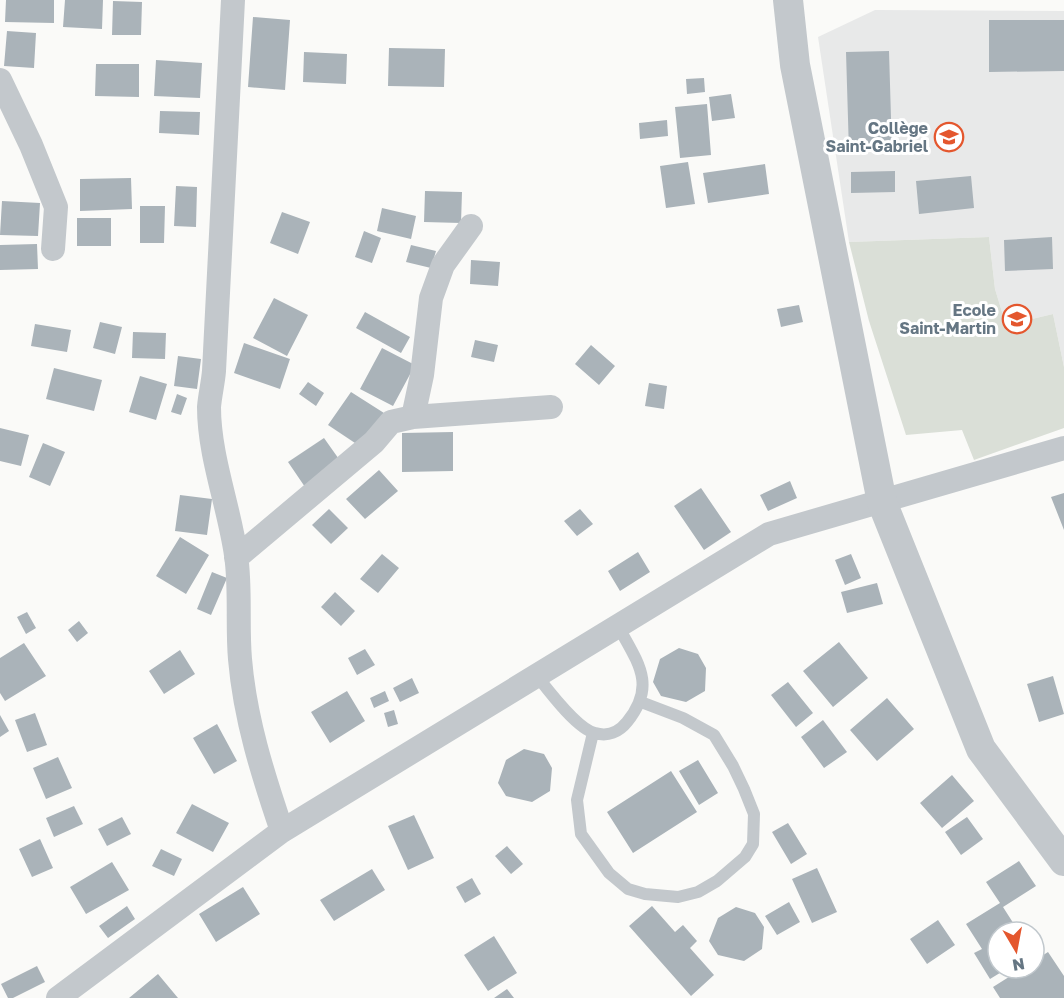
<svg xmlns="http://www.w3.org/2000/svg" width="1064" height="998" font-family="'Golos Text',sans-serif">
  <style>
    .built { fill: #e8e9e9 }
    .green { fill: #dadfd7 }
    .building { fill: #aab3b9 }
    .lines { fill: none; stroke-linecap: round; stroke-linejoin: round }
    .service { stroke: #c3c8cc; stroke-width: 12 }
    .minor { stroke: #c3c8cc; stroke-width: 24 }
    .tertiary { stroke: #c3c8cc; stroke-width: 30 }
    .labels { text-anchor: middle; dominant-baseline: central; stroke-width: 6; stroke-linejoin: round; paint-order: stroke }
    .poi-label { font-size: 16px; font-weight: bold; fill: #657683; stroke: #fff; text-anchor: end }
  </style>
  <rect width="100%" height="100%" fill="#fafaf8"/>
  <path class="built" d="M 875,10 L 1064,11 L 1064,367 L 1053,314 L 1006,325 L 995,289 L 989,237 L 849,242 L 818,37 Z"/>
  <path class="green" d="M 989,237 L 995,289 L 1006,325 L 1053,314 L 1064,367 L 1064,428 L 974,460 L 962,430 L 906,435 L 869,321 L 849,242 Z"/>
  <path class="building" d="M 6,0 L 54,0 L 54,23 L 5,22 Z
    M 65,0 L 103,0 L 102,29 L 63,27 Z
    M 113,1 L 142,2 L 141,35 L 112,35 Z
    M 253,17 L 290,20 L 285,90 L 248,87 Z
    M 989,20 L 1064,20 L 1064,71 L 989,72 Z
    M 7,31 L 36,33 L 34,68 L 4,66 Z
    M 389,48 L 445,49 L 444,87 L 388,86 Z
    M 889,51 L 892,151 L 849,152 L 846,52 Z
    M 304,52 L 347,54 L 346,84 L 303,82 Z
    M 156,60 L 202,63 L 200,98 L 154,96 Z
    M 96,64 L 139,64 L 139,97 L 95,96 Z
    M 704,78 L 705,92 L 687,94 L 686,79 Z
    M 731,94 L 735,118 L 712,121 L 709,97 Z
    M 707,104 L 711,155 L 680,158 L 675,107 Z
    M 160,111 L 200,112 L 199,135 L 159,133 Z
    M 667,120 L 668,136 L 640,139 L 639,123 Z
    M 688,162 L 695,204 L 666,208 L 660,166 Z
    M 765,164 L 769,194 L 708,203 L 703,173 Z
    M 895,171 L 895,192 L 851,193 L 851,172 Z
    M 971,176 L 974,208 L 919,214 L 916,181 Z
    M 131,178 L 132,209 L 80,211 L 80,179 Z
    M 176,186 L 197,187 L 196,227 L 174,226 Z
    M 425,191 L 462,192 L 461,223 L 424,222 Z
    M 2,201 L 40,203 L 38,236 L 0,235 Z
    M 140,206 L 165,206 L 164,243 L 140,243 Z
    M 382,208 L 416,216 L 411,239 L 377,231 Z
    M 282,212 L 310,222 L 298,254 L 270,243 Z
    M 77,218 L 111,218 L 111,246 L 77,246 Z
    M 364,231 L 381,238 L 372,263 L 355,257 Z
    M 1052,237 L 1053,269 L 1005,271 L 1004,240 Z
    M 37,244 L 38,269 L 0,270 L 0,245 Z
    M 411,245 L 436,251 L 431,268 L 406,262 Z
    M 471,260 L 500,262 L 498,286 L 470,284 Z
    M 274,298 L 308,315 L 287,356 L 253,338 Z
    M 799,305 L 803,322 L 781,327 L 777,309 Z
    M 365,312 L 410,337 L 401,353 L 356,328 Z
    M 100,322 L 122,327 L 115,354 L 93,348 Z
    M 35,324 L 71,330 L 67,352 L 31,346 Z
    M 133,332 L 166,333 L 165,359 L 132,358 Z
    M 475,340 L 498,345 L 494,362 L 471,357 Z
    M 244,343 L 290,359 L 280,389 L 234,373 Z
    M 591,345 L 615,366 L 599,385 L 575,364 Z
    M 382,348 L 415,365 L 393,406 L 360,389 Z
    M 178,356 L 201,359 L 197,389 L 174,386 Z
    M 54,368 L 102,380 L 94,411 L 46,399 Z
    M 140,376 L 167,384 L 156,420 L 129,412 Z
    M 308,382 L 324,393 L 316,406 L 299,394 Z
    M 649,383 L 667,386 L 664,409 L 645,406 Z
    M 351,392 L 384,413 L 361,447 L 328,425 Z
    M 177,394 L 187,398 L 181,415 L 171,412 Z
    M 0,428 L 29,435 L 21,466 L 0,461 Z
    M 453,432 L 453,471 L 402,472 L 402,433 Z
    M 324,438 L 341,462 L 305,487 L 288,462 Z
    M 43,443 L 65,452 L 50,486 L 29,477 Z
    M 379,470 L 398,491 L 365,519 L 346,499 Z
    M 790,481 L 797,498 L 768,511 L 760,495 Z
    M 701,488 L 731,532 L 704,550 L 674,506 Z
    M 1064,493 L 1064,530 L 1051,497 Z
    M 180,495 L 212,499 L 207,535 L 175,531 Z
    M 329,509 L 348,528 L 331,544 L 312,525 Z
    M 580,509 L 593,524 L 577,536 L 564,521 Z
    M 180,537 L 209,555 L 186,594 L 156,576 Z
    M 638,552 L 650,572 L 620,591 L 608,571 Z
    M 382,554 L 399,568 L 378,593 L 360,579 Z
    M 851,554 L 861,578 L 845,585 L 835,560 Z
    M 212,572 L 227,578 L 211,615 L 197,609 Z
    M 877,583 L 883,604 L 847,613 L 841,592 Z
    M 335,592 L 355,611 L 341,626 L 321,607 Z
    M 27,612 L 36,628 L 26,634 L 17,617 Z
    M 79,621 L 88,633 L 77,642 L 68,630 Z
    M 839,642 L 868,678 L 833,707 L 803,671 Z
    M 24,643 L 46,676 L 5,701 L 0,693 L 0,658 Z
    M 679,648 L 698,654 L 706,668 L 705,691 L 686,702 L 661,696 L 653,682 L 660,659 Z
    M 365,649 L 375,665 L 357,675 L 348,658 Z
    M 180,650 L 195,674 L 164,694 L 149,671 Z
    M 1053,676 L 1064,714 L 1039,722 L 1027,684 Z
    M 412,678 L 419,693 L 400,702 L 393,688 Z
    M 788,682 L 813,713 L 796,727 L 771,695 Z
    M 347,691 L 365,721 L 330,743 L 311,712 Z
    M 385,691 L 389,701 L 374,708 L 370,698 Z
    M 887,698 L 914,729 L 877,761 L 850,730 Z
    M 394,710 L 398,724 L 388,727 L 384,713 Z
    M 35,713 L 47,745 L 27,752 L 15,720 Z
    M 0,715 L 9,731 L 0,737 Z
    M 823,720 L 847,752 L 824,768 L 801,737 Z
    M 217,724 L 237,761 L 214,774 L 193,738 Z
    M 524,749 L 544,754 L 552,768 L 550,791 L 532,802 L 506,796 L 498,783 L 506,760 Z
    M 58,757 L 72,788 L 46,799 L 33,768 Z
    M 698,760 L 718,793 L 699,805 L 679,771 Z
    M 671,771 L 697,812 L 633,853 L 607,812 Z
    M 952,775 L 974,801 L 942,828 L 920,803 Z
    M 192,804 L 229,823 L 213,852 L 176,833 Z
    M 74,806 L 83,824 L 54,837 L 46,818 Z
    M 414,815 L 434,858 L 408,870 L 388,826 Z
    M 122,817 L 131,834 L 107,846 L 98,829 Z
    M 967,817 L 983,839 L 961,855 L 945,832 Z
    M 788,823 L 807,854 L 791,864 L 772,832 Z
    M 40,839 L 53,868 L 32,877 L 19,849 Z
    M 507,846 L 523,864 L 511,874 L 495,856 Z
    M 161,849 L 182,859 L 174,876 L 152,866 Z
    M 1019,861 L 1036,886 L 1003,907 L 1019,932 L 998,932 L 998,968 L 1008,968 L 990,979 L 974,953 L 982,949 L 966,924 L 1000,903 L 986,882 Z
    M 112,862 L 129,890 L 86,914 L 70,887 Z
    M 817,868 L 837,912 L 812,923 L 792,879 Z
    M 372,869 L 385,890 L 334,921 L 320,900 Z
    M 472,878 L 481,894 L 465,903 L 456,887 Z
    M 243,887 L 260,914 L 216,942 L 199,914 Z
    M 789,902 L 800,922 L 777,935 L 765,916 Z
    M 127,906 L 135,919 L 108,938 L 99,926 Z
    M 652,906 L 675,932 L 683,925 L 697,941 L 690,948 L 714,975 L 691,996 L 629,926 Z
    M 736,907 L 755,913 L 764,927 L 762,949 L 744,961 L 718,955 L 709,941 L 718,918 Z
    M 938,920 L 955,945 L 927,964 L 910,939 Z
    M 494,936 L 517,973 L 488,991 L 464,955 Z
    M 1048,952 L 1064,976 L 1064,998 L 1000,998 L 993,987 L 1023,968 L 1034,968 L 1034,961 Z
    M 37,966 L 45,982 L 13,998 L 8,998 L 1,984 Z
    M 158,974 L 178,998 L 129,998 Z
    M 507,989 L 514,998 L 494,998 Z"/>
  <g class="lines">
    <path class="service" d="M 537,676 C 548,690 577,729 595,733 C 608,737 619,732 627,722 C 657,685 638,663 618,626
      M 593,733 L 577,800 L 581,834 L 609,873 L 628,889 L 645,894 L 678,897 L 698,892 L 717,881 L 745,857 L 753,844 L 754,814 L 744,789 L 733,766 L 714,735 L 683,718 L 641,702"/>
    <path class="minor" d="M 233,0 L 214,371 C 213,383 210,395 209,407 C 209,456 229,506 236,555 C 241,589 237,625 240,659 C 245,719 263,775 282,831
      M 0,80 L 31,145 L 56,207 L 53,249
      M 413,417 L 422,375 L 431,298 L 443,265 L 471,226
      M 236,558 L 374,442 L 391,422 L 413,417 L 551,407
      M 58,998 L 282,831 L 769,534 L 1064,448"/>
    <path class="tertiary" d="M 788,0 L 795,65 L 882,502 L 981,749 L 1064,861"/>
  </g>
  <defs>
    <g id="school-ring" transform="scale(1.5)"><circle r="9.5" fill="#fff" stroke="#e4572e" stroke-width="1.5"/><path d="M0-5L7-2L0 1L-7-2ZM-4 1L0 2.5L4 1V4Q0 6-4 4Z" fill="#e4572e"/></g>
  </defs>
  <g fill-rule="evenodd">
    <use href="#school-ring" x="949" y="137"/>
    <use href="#school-ring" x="1017" y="319"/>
  </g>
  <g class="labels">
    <g class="poi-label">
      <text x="928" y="128">Collège<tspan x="928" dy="18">Saint-Gabriel</tspan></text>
      <text x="996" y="310">Ecole<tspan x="996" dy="18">Saint-Martin</tspan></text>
    </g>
  </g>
  <g transform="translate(1016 950) rotate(170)"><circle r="28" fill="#ffffff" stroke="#c1c8cd" stroke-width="1.5"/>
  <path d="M0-4.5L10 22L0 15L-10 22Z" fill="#e4572e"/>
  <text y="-9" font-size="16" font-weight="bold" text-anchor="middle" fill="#657683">N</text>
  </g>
</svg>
